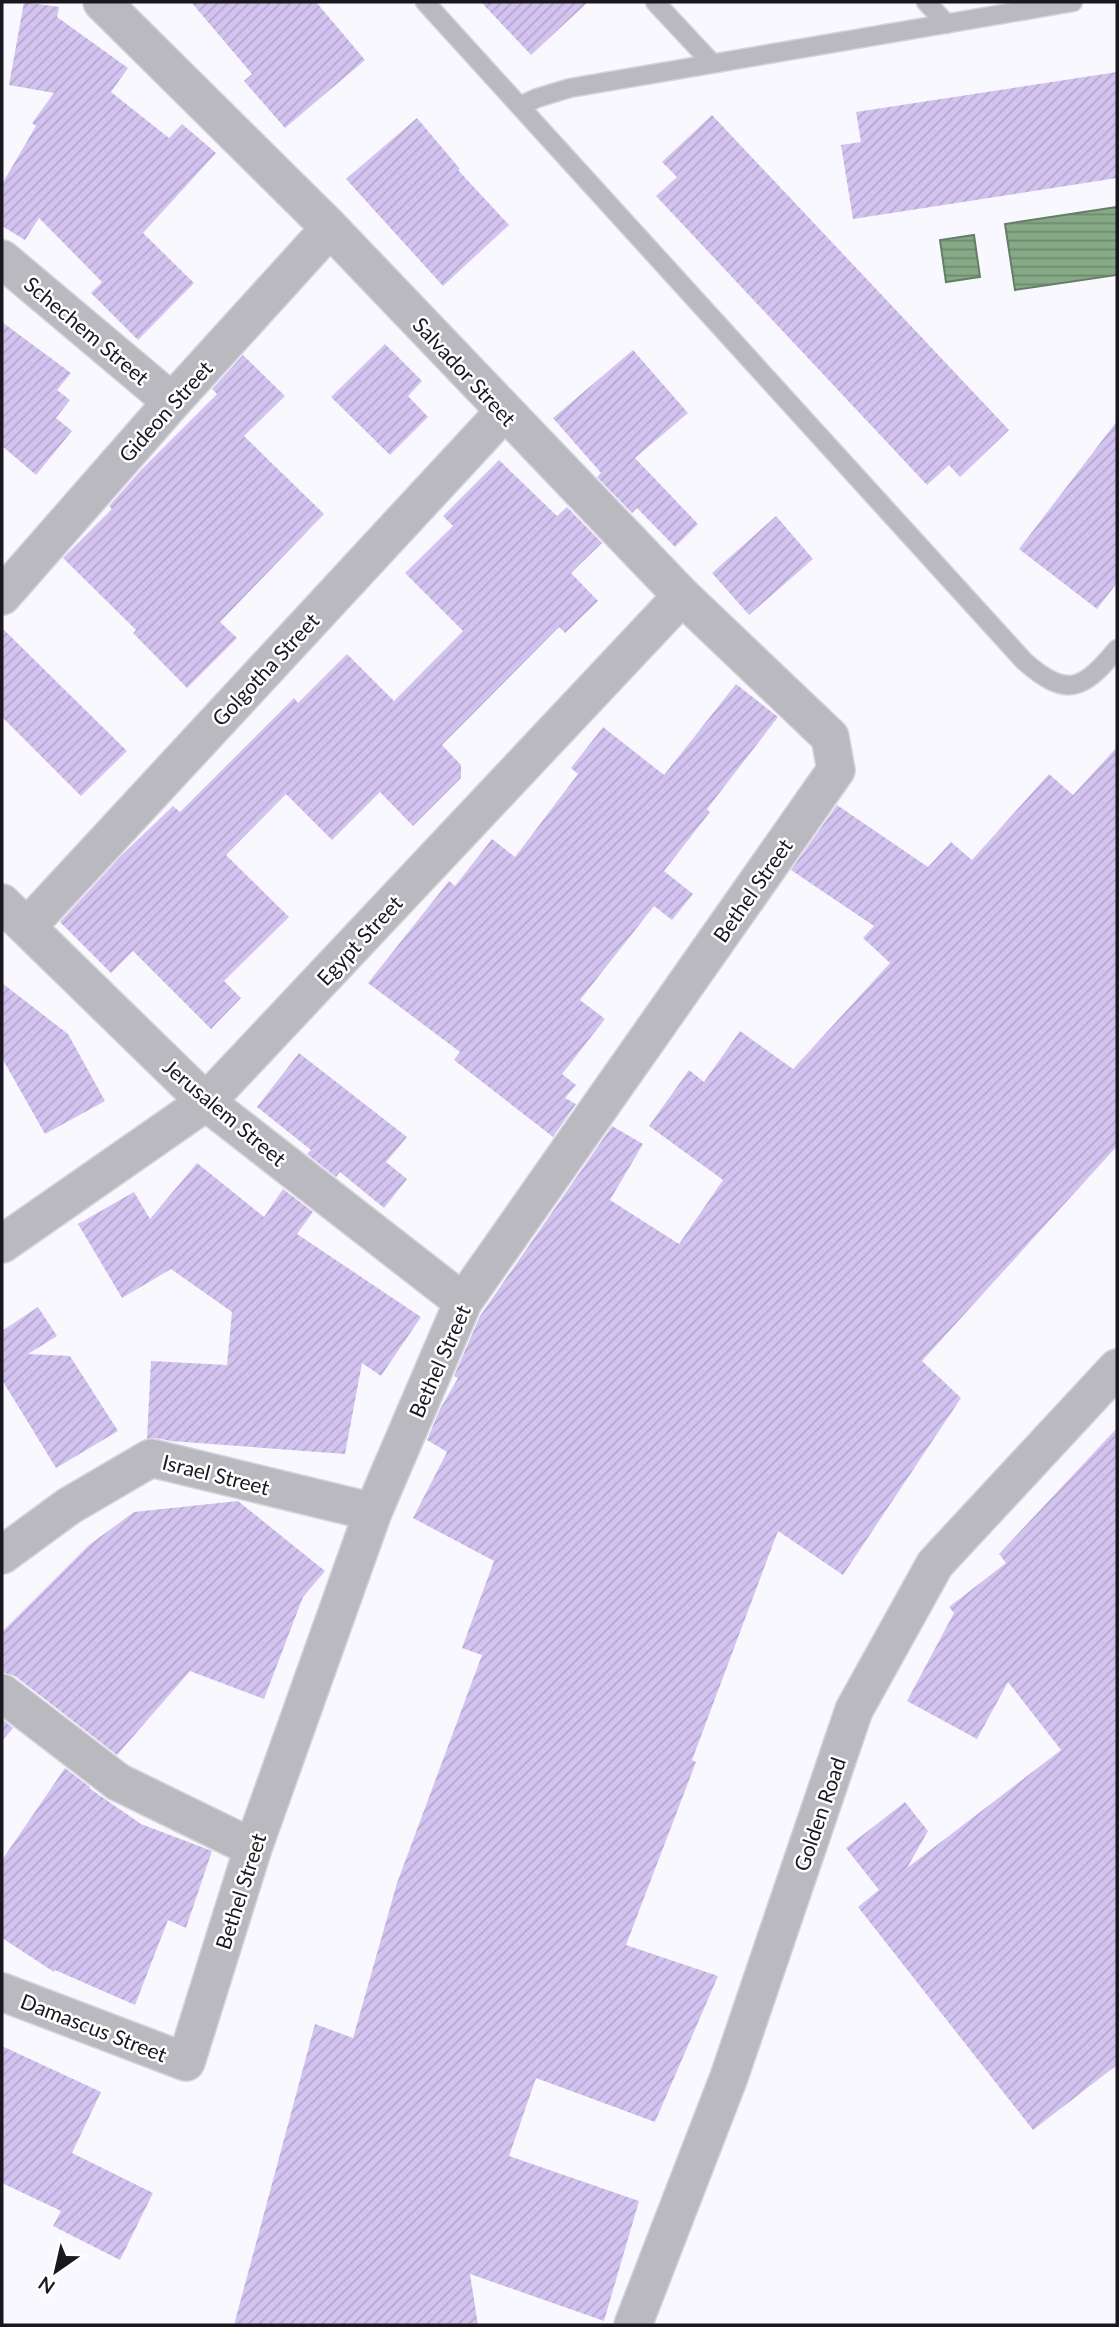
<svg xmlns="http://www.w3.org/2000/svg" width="1119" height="2327" font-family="Lato,sans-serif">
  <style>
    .water { fill: url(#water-rules); stroke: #667e67; stroke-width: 2 }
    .building { fill: url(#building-hatch) }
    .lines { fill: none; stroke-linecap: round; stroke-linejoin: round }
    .service-casing { stroke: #d6d4db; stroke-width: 21 }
    .minor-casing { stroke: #d6d4db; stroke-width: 40 }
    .service { stroke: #bbb9c0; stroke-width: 18 }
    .minor { stroke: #bbb9c0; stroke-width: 37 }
    .labels { text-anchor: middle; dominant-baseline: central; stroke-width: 5; stroke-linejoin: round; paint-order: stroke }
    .street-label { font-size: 21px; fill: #1a181e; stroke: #fff }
  </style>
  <defs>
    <pattern id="water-rules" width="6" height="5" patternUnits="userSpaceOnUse" patternTransform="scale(1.75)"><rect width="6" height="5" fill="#86aa86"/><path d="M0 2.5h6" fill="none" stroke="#6d896d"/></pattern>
    <pattern id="building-hatch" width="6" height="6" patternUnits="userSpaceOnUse" patternTransform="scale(1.75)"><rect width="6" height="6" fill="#d2c3f0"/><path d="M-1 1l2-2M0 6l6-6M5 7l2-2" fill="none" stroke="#b4a7cd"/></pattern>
  </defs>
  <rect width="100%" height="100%" fill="#faf8ff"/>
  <path class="water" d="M 1117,207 L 1117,275 L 1015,290 L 1005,224 Z
    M 974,235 L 980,277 L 946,282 L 940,240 Z"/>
  <path class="building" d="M 24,2 L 59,7 L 57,17 L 128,68 L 111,92 L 169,138 L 182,124 L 216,153 L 143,233 L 194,283 L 138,340 L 91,293 L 102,282 L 39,218 L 25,240 L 2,226 L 2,184 L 36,126 L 32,123 L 54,93 L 9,85 Z
    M 191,2 L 316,2 L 365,60 L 285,128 L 244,81 L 252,74 Z
    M 481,2 L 588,2 L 531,55 Z
    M 1117,72 L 1117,178 L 853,219 L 841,145 L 861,142 L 856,112 Z
    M 712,115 L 1009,430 L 960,477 L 949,465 L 927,485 L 656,196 L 677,177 L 662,162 Z
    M 417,118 L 460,169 L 458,170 L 509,225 L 443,286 L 346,179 Z
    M 2,322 L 71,373 L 57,390 L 70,400 L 56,418 L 72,431 L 36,475 L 2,446 Z
    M 385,344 L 422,381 L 408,396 L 428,417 L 390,455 L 331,397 Z
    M 633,350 L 688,413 L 635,458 L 698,524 L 675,547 L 637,508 L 632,513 L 597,477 L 601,473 L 553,418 Z
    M 243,355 L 285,396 L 244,436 L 324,514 L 220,622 L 237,638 L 187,688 L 133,633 L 136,630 L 63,558 L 112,509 L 109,506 L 141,470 L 217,394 L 212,389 Z
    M 1117,421 L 1117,583 L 1097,609 L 1019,549 Z
    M 499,460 L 557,516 L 567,507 L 602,543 L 571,573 L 598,601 L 565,633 L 559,627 L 442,745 L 461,765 L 461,778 L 413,826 L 380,792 L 332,840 L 286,794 L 226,855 L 289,917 L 224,981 L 241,998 L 211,1029 L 133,951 L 111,973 L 60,922 L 121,856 L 173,806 L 180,812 L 294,698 L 298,703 L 347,654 L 394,701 L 463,631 L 405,573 L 453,526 L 443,516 Z
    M 776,516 L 813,559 L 749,615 L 712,573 Z
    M 2,628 L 127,751 L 81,796 L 2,717 Z
    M 736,684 L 778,717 L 707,809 L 710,812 L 664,871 L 693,894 L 672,920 L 654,906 L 580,1000 L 605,1019 L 562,1074 L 576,1085 L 565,1098 L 576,1104 L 553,1137 L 454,1060 L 460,1052 L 368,983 L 449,881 L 455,886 L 492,839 L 515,857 L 578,774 L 571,768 L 603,727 L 664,775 Z
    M 1117,747 L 1117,1146 L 922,1361 L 961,1398 L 843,1575 L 778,1531 L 692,1760 L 696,1762 L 626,1945 L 718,1976 L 655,2122 L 536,2078 L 509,2156 L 639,2201 L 604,2321 L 470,2274 L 478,2325 L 234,2325 L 315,2024 L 353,2038 L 397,1883 L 482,1655 L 462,1648 L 494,1561 L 413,1518 L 447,1452 L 427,1440 L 440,1409 L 458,1378 L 454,1376 L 480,1316 L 612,1126 L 643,1144 L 610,1200 L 679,1244 L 723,1180 L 649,1126 L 689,1070 L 704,1082 L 740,1031 L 793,1069 L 890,963 L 863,938 L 874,926 L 791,870 L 837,805 L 928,867 L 951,842 L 972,860 L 1049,774 L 1073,795 Z
    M 2,983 L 68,1034 L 105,1101 L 45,1134 L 2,1058 Z
    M 299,1053 L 407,1137 L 386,1162 L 407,1179 L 384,1208 L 340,1172 L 336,1177 L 307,1154 L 311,1150 L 257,1107 Z
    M 197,1163 L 264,1217 L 283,1189 L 313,1212 L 297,1234 L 421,1317 L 381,1376 L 362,1363 L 345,1454 L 171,1441 L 156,1438 L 147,1439 L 151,1361 L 227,1365 L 232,1312 L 171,1269 L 122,1298 L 78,1224 L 134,1192 L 150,1219 Z
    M 38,1307 L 57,1336 L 28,1354 L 70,1356 L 118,1431 L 56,1468 L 2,1380 L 2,1331 Z
    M 1117,1428 L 1117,2065 L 1033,2130 L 858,1907 L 879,1890 L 846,1848 L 905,1802 L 928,1831 L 907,1868 L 1061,1750 L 1008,1682 L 977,1739 L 907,1701 L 954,1613 L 949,1607 L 1006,1563 L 999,1554 Z
    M 238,1501 L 325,1571 L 303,1597 L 264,1699 L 190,1671 L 117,1755 L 15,1676 L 2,1672 L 2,1632 L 89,1545 L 134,1512 Z
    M 2,1719 L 13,1728 L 2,1741 Z
    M 65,1768 L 90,1787 L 89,1788 L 141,1824 L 212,1851 L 186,1928 L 168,1920 L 135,2005 L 55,1970 L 54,1972 L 2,1938 L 2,1860 Z
    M 2,2046 L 101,2092 L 72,2153 L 153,2193 L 120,2260 L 53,2226 L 61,2211 L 2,2183 Z"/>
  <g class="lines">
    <g class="service-casing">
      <path id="service" d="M 425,2 L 1024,661 C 1067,699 1083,690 1117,649
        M 655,2 L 712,63
        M 926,2 L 947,24
        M 520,106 L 537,98 L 570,88 L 1073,2"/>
    </g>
    <g class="minor-casing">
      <path id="minor" d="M 2,259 L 172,402
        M 2,596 L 172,402 L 330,228
        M 2,903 L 206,1102 L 463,1302
        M 27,927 L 504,412
        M 2,1244 L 206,1102 L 682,596
        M 2,1555 L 69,1506 L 151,1458 L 373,1512
        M 2,1693 L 118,1782 L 253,1848
        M 2,1992 L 186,2062 L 253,1848 L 373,1512 L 463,1302 L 836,770 L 830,737 L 682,596 L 330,228 L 102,2
        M 633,2325 L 729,2077 L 854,1710 L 935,1564 L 1117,1368"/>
    </g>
    <use href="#service" class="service"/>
    <use href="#minor" class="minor"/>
  </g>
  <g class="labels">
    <g class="street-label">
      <text transform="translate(87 330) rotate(40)">Schechem Street</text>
      <text transform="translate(465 371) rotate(47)">Salvador Street</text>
      <text transform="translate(165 411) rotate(-48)">Gideon Street</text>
      <text transform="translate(265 669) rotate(-47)">Golgotha Street</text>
      <text transform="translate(752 890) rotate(-55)">Bethel Street</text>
      <text transform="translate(359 940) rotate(-47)">Egypt Street</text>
      <text transform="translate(225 1112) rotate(40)">Jerusalem Street</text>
      <text transform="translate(439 1361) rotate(-66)">Bethel Street</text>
      <text transform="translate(216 1474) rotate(14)">Israel Street</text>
      <text transform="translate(819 1814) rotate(-71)">Golden Road</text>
      <text transform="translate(240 1891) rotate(-72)">Bethel Street</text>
      <text transform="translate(94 2027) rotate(21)">Damascus Street</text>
    </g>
  </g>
  <rect width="1119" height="2327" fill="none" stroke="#1a181e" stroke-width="7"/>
  <g transform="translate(56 2271) rotate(214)" stroke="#ffffff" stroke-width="5" paint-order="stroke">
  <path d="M0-5L12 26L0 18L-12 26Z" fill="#1a181e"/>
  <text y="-10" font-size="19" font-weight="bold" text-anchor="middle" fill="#1a181e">N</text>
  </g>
</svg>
